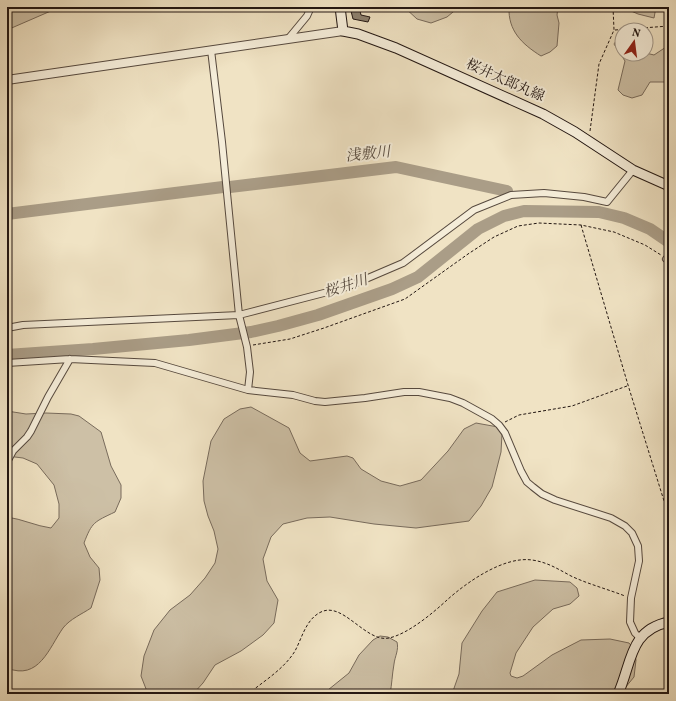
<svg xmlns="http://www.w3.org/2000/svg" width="676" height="701" font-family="Vollkorn,'Noto Serif JP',serif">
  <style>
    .green { fill: #cdc0a6; stroke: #786b5c }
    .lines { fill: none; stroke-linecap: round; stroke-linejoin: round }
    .river { stroke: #aa9d87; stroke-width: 12 }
    .building { fill: #8d816f; stroke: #221612 }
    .minor-casing { stroke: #56493e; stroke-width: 8 }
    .tertiary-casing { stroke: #56493e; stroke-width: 10 }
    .secondary-casing { stroke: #221612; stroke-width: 11 }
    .path { stroke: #221612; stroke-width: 1; stroke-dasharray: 3 2; stroke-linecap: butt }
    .minor { stroke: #f5edd9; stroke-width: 6 }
    .tertiary { stroke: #f5edd9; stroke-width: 8 }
    .secondary { stroke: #f5edd9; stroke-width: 9 }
    .labels { text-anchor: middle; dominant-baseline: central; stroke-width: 4; stroke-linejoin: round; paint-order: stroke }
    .street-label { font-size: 14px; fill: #221612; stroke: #f5edd9 }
    .water-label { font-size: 15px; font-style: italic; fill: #584c41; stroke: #f5edd9 }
  </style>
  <rect width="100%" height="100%" fill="#f0e3c4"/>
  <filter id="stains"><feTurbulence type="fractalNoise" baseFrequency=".005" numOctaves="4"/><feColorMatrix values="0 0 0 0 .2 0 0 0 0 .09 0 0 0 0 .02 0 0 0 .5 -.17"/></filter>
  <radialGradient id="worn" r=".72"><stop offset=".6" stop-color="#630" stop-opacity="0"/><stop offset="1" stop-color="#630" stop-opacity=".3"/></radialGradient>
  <path class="green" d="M 7,7 L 60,7 L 7,30 Z
    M 404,7 L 459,7 L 447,17 L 431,23 L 417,19 Z
    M 509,7 L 558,7 L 557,15 L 559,23 L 557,46 L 550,52 L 541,56 C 522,44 508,31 509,7 Z
    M 622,7 L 656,7 L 654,18 L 638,14 Z
    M 622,40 L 622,54 L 646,54 L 646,53 L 654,55 L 669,45 L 669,82 L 650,82 L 642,95 L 632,98 L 623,95 L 618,90 L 625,61 L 614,44 L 616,41 Z
    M 251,407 L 289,428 L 300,453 L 310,461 L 347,456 L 353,458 L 361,469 L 381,481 L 400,486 L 421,480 L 448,451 L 464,429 L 476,423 L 498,427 L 502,434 L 501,452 L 492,487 L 481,506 L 469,521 L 416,528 L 374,524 L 330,517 L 307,518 L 283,524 L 271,537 L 263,559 L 267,581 L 278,600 L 274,623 L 263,635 L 241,651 L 215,665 L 203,683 L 193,694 L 148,694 L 141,676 L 144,656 L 154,630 L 170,610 L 190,595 L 205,578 L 215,563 L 218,549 L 214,531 L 208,516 L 204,501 L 203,481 L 211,441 L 224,419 L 240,409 Z
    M 7,411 L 26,414 L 46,413 L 71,414 L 79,416 L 101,432 L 111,466 L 121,485 L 121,498 L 115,512 C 94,522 92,522 84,543 L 90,557 L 99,568 L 100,580 L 91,608 C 82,614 70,619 63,628 C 49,648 39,681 7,668 L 7,517 C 22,519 36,526 51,528 L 59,518 L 59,504 L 54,485 L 37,464 L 23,458 L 7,456 Z
    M 535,580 L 570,582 L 577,588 L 579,596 L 570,604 L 553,609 L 533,627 L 516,653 L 510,673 L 511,676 L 517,678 L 523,676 L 552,655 L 581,640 L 610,639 L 629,643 L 634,649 L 636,660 L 634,677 L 625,688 L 617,694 L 452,694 L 459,674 L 462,643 L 482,611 L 497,592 Z
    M 380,636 L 388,637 L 397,642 C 399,650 395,656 394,664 C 392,675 392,684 390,694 L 323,694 L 349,673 L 359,655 L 373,640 Z"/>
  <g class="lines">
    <path class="river" d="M 230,187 L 396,167 L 507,191
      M 7,214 L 223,187
      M 7,355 L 93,349 L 189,340 L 251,332 L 278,326 L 318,315 L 392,289 L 418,277 L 478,229 L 504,216 L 524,211 L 599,212 L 624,218 L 650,229 L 669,242"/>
  </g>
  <path class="building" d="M 350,7 L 359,7 L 361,15 L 370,17 L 368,22 L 353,19 Z"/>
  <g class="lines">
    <g class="minor-casing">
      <path id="minor" d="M 288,39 L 307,16 L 311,7
        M 211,50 L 222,142 L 239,315 L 247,347 L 250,372 L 248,390
        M 666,259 L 669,256
        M 7,328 L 23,325 L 239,315 L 347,287 L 403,263 L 474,210 L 511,195 L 544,193 L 584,197 L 607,202 L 633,170
        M 7,363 L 70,359 L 155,363 L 248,390 L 293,395 L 315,401 L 325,402 L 365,398 L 404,392 L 419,392 L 450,398 L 463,403 L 492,419 L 499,425 L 505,433 L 521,471 L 527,482 L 533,487 L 542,494 L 555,500 L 611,518 L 625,526 L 632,533 L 638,546 L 639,561 L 631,598 L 630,622 L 635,633 L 640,638
        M 7,462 L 13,451 L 27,437 L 31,431 L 48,397 L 70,359"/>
    </g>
    <g class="tertiary-casing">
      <path id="tertiary" d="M 7,80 L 343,31"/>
    </g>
    <g class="secondary-casing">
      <path id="secondary" d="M 340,7 L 343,31 L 358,34 L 396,48 L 543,114 L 575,132 L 633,170 L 669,186
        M 618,694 C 632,663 629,630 669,622"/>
    </g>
    <path class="path" d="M 615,30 L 669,26
      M 590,131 L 599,64 L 614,30 L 613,7
      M 581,225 L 628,385 L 669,517
      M 253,345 L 290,339 L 324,328 L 405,299 L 468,254 L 494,237 L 518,226 L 539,223 L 581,225 L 614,232 L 645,245 L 661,255
      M 505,422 L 519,415 L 572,406 L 627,386
      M 248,694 C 264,681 284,669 295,651 C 302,638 306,619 321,612 C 343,601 366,643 389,638 C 408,634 433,613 447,600 C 467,582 504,556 532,560 C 547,562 558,569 571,576 C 588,584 607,589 625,596"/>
    <use href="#minor" class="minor"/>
    <use href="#tertiary" class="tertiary"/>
    <use href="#secondary" class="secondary"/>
  </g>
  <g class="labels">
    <g class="street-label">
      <text transform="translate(505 81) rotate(24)">桜井太郎丸線</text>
    </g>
    <g class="water-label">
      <text transform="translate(368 155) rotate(-6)">浅敷川</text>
      <text transform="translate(346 287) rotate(-18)">桜井川</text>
    </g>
  </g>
  <rect width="676" height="701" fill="none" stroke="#f0e3c4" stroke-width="24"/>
  <rect x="8" y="8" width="660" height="685" fill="none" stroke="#221612" stroke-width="2"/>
  <rect x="12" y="12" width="652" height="677" fill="none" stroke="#221612"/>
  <g transform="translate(634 42) rotate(14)"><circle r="19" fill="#f5edd9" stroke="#a19789"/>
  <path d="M0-3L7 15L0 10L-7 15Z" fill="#8f2418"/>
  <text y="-6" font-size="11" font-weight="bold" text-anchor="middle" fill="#221612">N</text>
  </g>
  <rect width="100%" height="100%" filter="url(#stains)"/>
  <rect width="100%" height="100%" fill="url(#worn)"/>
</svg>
